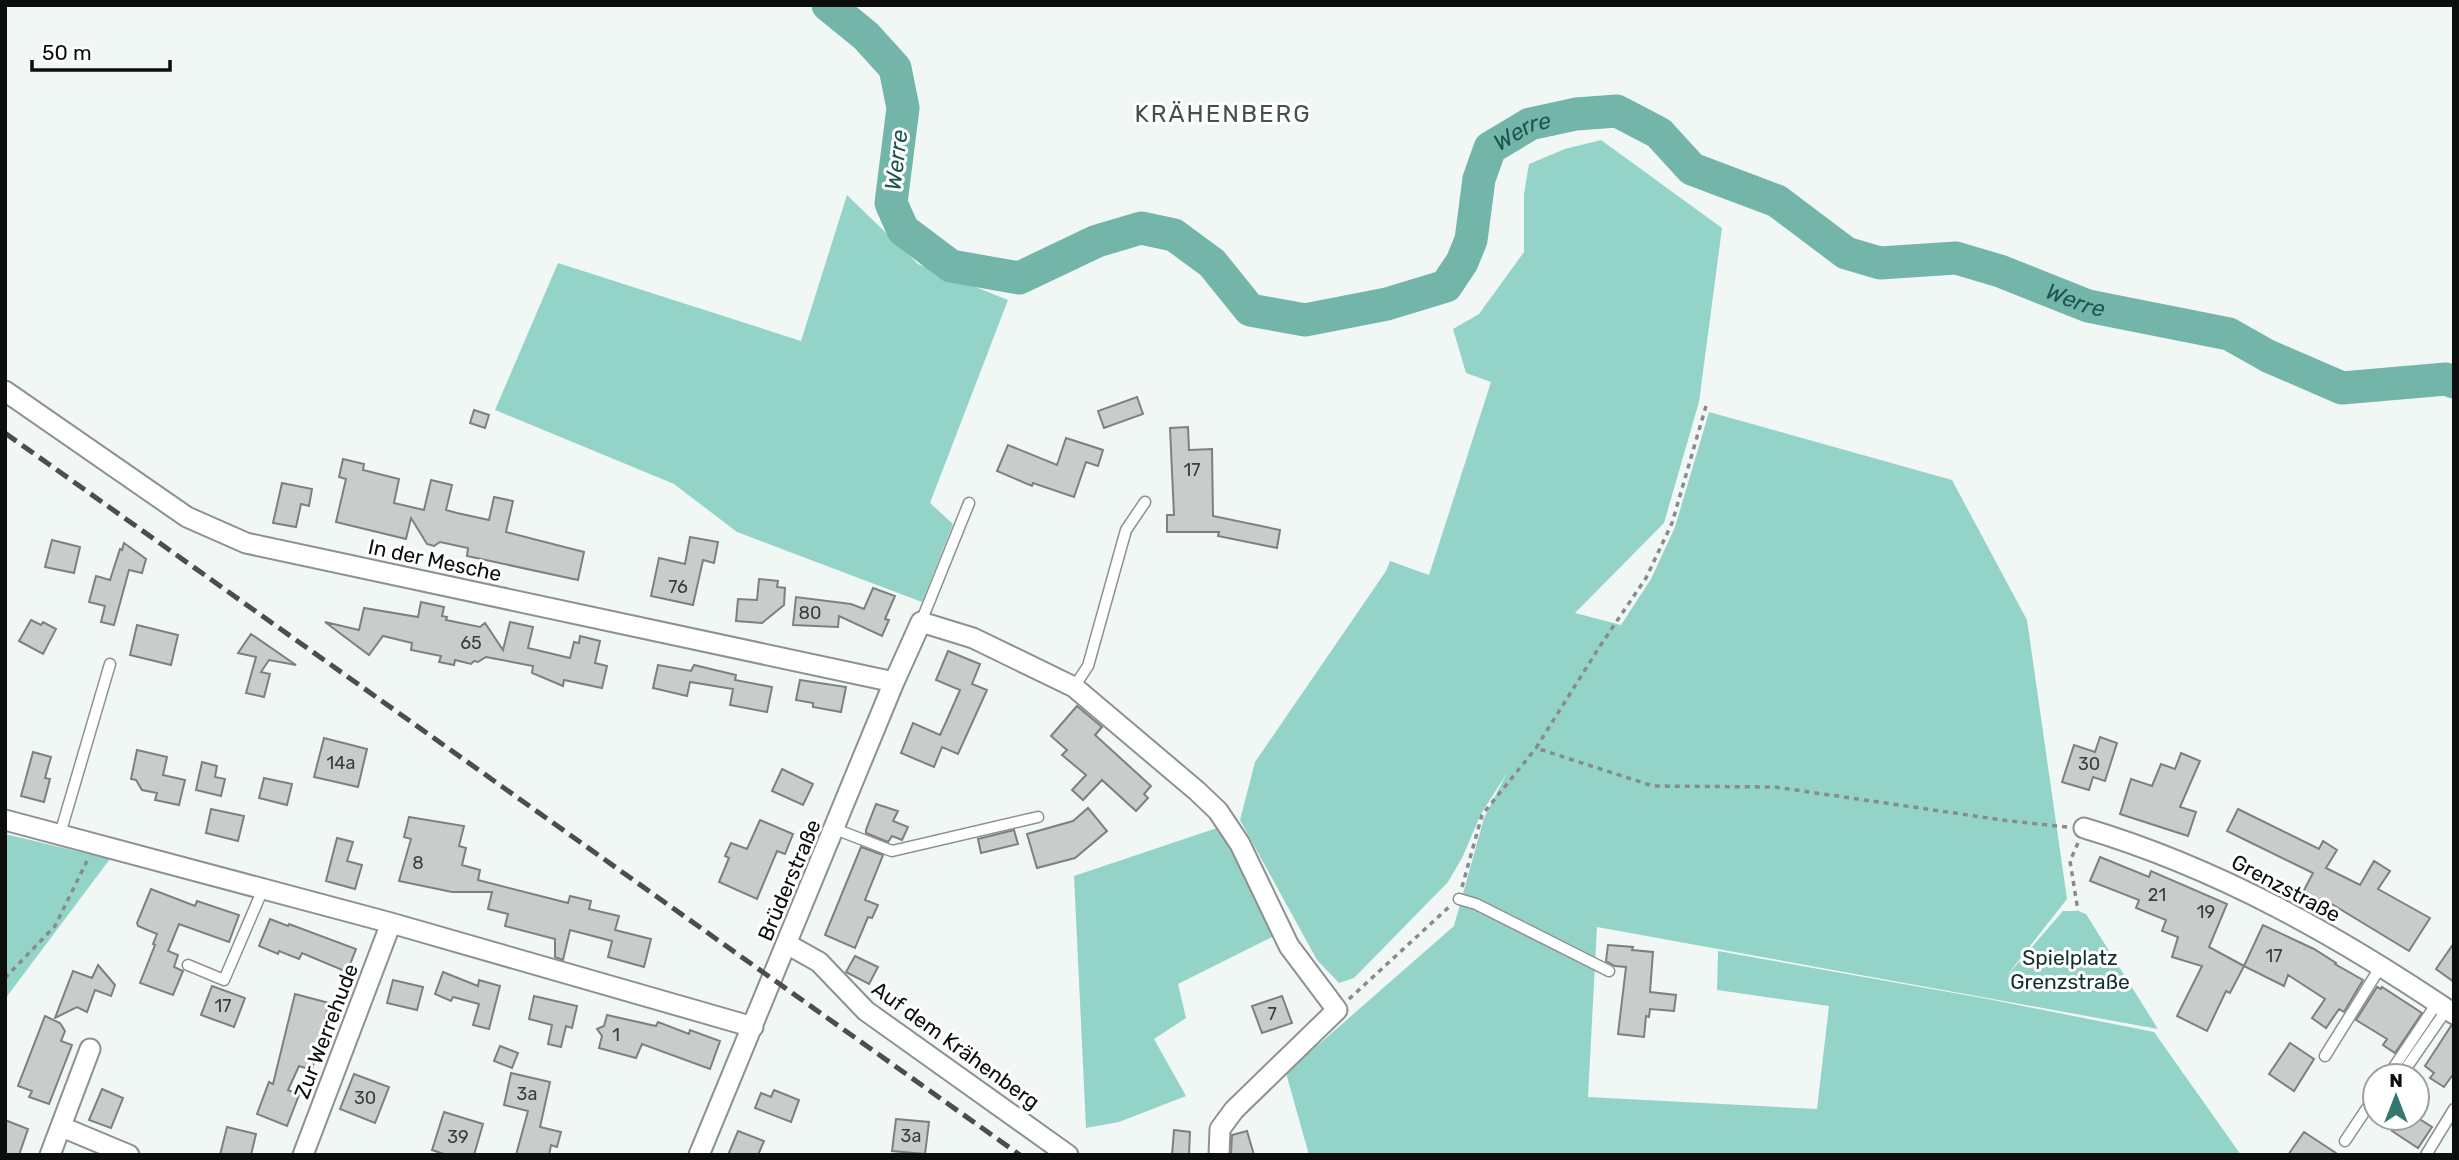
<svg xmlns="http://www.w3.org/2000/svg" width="2459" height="1160" font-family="Rubik,sans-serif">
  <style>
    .green { fill: #94d4c8 }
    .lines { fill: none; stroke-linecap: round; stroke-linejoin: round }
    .river { stroke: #73b6a9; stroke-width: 33 }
    .building { fill: #c8cdcc; stroke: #7c8180; stroke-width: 2 }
    .lane-casing { stroke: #8d9291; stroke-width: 13 }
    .street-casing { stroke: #8d9291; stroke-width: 23 }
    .path { stroke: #878b8a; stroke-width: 3.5; stroke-dasharray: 5 5; stroke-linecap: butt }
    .lane { stroke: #fff; stroke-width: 10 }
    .street { stroke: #fff; stroke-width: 19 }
    .rail { stroke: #4c4e4d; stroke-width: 5; stroke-dasharray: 14 7; stroke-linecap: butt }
    .labels { text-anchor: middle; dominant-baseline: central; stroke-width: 6; stroke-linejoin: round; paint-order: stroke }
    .number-label { font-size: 18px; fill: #3b3d3d }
    .street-label { font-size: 21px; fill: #0c0d0d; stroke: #fff }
    .park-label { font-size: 21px; fill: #10312c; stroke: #fff }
    .water-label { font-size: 23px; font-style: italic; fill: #1d564d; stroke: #fff }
    .quarter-label { font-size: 24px; letter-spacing: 2px; fill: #494d4c; stroke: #fff }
  </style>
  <rect width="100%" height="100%" fill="#f1f7f5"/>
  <path class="green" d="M 1601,140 L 1722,228 L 1699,402 L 1664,523 L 1575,613 L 1621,625 L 1651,579 L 1675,527 L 1709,412 L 1952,480 L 2027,620 L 2067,899 L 2005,978 L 2063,911 L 2078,911 L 2086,914 L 2158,1029 L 1597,927 L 1588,1097 L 1817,1109 L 1829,1006 L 1717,990 L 1718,951 L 1988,999 L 2154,1032 L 2241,1155 L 1309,1155 L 1286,1073 L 1454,926 L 1484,818 L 1507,773 L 1481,814 L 1462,858 L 1448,882 L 1354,978 L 1339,983 L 1317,960 L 1240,820 L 1255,762 L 1386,571 L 1390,561 L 1429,575 L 1491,382 L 1466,373 L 1453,329 L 1479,314 L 1524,252 L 1524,194 L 1529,164 L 1565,149 Z
    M 847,195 L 918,264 L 1008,300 L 930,503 L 953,524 L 922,602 L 737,532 L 674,484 L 495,410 L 558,263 L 801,341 Z
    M 1220,827 L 1274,936 L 1178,984 L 1186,1018 L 1154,1039 L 1186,1096 L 1119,1122 L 1086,1128 L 1074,876 Z
    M 5,834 L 110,859 L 5,999 Z"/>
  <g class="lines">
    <path class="river" id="s1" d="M 828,5 L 866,36 L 895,68 L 903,108 L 891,203 L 903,230 L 951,266 L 1019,278 L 1097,241 L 1141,228 L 1174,235 L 1212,263 L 1250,310 L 1305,320 L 1387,304 L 1446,286 L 1462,262 L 1471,240 L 1479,179 L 1490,148 L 1530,124 L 1576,114 L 1617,111 L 1659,133 L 1692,169 L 1777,201 L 1846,253 L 1880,263 L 1956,258 L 2000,271 L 2088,306 L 2229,334 L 2268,356 L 2342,388 L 2446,379 L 2454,382"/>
  </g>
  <path class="building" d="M 1137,397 L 1143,414 L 1104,428 L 1098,411 Z
    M 474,410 L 489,415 L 485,428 L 470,423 Z
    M 1188,427 L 1189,450 L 1212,449 L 1213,516 L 1280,530 L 1277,548 L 1218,536 L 1219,532 L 1167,532 L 1167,515 L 1174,515 L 1170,428 Z
    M 1066,438 L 1103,450 L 1098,466 L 1086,462 L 1074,497 L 1033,483 L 1032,486 L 997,471 L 1008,445 L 1057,465 Z
    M 343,459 L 364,464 L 363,470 L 399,479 L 394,503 L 424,510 L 431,480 L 452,485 L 446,510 L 457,513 L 489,520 L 494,497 L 513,501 L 506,532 L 584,552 L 578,580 L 467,556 L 468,548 L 440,542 L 434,546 L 427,544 L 411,518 L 406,539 L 336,522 L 346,479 L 339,477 Z
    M 282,483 L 312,489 L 309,506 L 301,504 L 296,527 L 273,523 Z
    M 690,537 L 718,542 L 714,563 L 703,560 L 693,605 L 651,596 L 659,558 L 685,564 Z
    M 52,540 L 80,547 L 74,573 L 45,567 Z
    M 124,543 L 146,559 L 142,573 L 129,570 L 114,625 L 101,622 L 105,606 L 89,602 L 96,576 L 110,580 L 120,549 L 122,550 Z
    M 759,579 L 778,581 L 777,587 L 785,588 L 784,605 L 762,623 L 736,621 L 738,599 L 757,600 Z
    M 873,588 L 895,596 L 885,619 L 889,620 L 882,636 L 839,616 L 838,627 L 793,625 L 796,597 L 851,604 L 864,609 Z
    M 421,602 L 444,607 L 442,616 L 447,617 L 446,620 L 480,627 L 485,623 L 503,650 L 510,622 L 533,627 L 528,648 L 570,658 L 574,642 L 579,643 L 580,636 L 600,641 L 595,663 L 607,666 L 602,688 L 564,680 L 563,686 L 532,673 L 533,666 L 486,657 L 478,662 L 474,661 L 471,664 L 455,660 L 454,665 L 439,662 L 441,656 L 411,650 L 412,643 L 383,636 L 369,655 L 325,622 L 359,630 L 364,608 L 418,617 Z
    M 31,620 L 41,625 L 43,622 L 56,629 L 43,654 L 19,641 Z
    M 137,625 L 178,635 L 171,665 L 130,655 Z
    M 251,634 L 296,665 L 269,660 L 261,672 L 270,674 L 264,697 L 246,693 L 256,657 L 238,653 Z
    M 948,651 L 980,664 L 972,684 L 987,690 L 958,754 L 942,747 L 934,767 L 901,753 L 913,723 L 940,735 L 946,722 L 960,690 L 936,680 Z
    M 658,665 L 691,671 L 694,665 L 736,675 L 735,680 L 772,687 L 767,712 L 730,705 L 733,689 L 690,682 L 687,696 L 653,688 Z
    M 800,680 L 846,687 L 841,712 L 813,707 L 813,703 L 796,700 Z
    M 1077,706 L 1102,727 L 1095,735 L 1151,786 L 1144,794 L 1148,798 L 1136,811 L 1102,780 L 1083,800 L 1072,790 L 1086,775 L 1062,755 L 1067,750 L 1051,736 Z
    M 2100,737 L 2117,743 L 2105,781 L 2093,777 L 2089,790 L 2062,782 L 2074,745 L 2095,752 Z
    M 324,738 L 367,749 L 358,787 L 314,777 Z
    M 137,750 L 167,757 L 163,775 L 185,780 L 179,805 L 155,800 L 157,793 L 142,790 L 136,780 L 131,779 Z
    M 33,752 L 51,757 L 45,778 L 50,779 L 44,802 L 21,796 Z
    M 2181,753 L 2200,761 L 2180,807 L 2196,812 L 2188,836 L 2120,814 L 2131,779 L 2152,786 L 2161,764 L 2175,769 Z
    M 202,762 L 217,766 L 215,777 L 225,779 L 221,796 L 196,790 Z
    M 782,769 L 813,784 L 803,805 L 772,791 Z
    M 264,778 L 292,784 L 287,805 L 259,798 Z
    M 876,804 L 898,811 L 893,821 L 908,827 L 902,840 L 892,836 L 888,842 L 866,833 L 866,830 Z
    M 1088,808 L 1107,831 L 1075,858 L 1037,868 L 1027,834 L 1073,821 Z
    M 211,809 L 244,816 L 238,841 L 206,833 Z
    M 2238,809 L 2319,849 L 2323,841 L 2337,850 L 2326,868 L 2360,885 L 2374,861 L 2390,871 L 2378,889 L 2430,918 L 2409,951 L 2325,900 L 2324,903 L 2303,892 L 2313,873 L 2227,831 Z
    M 409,817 L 464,826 L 459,846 L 466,848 L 462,865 L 480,870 L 478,880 L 568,903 L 570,896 L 591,901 L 589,909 L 619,916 L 615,930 L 651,939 L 644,967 L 608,957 L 612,941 L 570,930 L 563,960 L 555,957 L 555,939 L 505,926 L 508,914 L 488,909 L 492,892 L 452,892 L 399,881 L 411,839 L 404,837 Z
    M 760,820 L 793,834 L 785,854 L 777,851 L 757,899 L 719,882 L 729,858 L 725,856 L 731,843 L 747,849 Z
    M 1014,830 L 1018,844 L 981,853 L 978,839 Z
    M 337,838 L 353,842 L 347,861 L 362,865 L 355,889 L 326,881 Z
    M 861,847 L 883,855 L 865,900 L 878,905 L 872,918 L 868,917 L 855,948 L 825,935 Z
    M 2100,857 L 2149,877 L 2151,871 L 2227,904 L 2209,947 L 2244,966 L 2263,925 L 2314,949 L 2336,963 L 2335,964 L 2363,980 L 2344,1012 L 2339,1009 L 2326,1028 L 2312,1018 L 2325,999 L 2288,975 L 2284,986 L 2244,966 L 2230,993 L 2226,991 L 2207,1031 L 2177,1016 L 2202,966 L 2172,957 L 2178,937 L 2162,931 L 2166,920 L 2136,908 L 2139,900 L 2090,881 Z
    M 151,889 L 195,906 L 197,901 L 239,915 L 229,942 L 179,924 L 168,951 L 178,955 L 174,967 L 183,971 L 173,995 L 140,983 L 155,945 L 153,944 L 157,934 L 138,926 L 137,923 Z
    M 270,919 L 288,926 L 289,924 L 356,949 L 347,972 L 302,953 L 299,959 L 279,951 L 278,954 L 259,946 Z
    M 2454,943 L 2454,982 L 2436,969 Z
    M 1608,945 L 1633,947 L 1632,950 L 1653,952 L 1650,992 L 1676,995 L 1674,1011 L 1650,1009 L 1649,1017 L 1646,1016 L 1644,1037 L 1618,1034 L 1626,967 L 1615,966 L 1606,961 Z
    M 855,956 L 878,967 L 869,984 L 846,972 Z
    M 98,965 L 115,985 L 111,996 L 95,990 L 87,1012 L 77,1007 L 55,1018 L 73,971 L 92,978 Z
    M 443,972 L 478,986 L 479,980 L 500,986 L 489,1029 L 473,1025 L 479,1004 L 453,997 L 451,1001 L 435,994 Z
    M 393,980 L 423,987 L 417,1010 L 387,1003 Z
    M 212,986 L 245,998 L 234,1027 L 201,1015 Z
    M 2377,987 L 2381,989 L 2382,987 L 2422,1013 L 2395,1053 L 2383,1045 L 2387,1039 L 2356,1020 Z
    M 295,994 L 329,1003 L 312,1070 L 299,1066 L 288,1090 L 299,1095 L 287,1126 L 257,1114 L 269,1082 L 273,1084 Z
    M 534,996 L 577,1006 L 572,1028 L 566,1026 L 561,1047 L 548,1044 L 552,1025 L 529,1019 Z
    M 1282,996 L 1292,1023 L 1262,1033 L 1252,1006 Z
    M 607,1015 L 656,1026 L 658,1022 L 689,1034 L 690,1030 L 720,1041 L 710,1069 L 642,1044 L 636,1058 L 599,1048 L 602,1036 L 597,1029 L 604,1026 Z
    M 45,1016 L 60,1023 L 65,1031 L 61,1041 L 72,1045 L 49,1104 L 29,1097 L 32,1091 L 18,1086 Z
    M 2451,1026 L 2454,1026 L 2454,1073 L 2444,1087 L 2430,1078 L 2434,1073 L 2425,1066 Z
    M 2290,1043 L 2314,1059 L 2294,1091 L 2269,1074 Z
    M 500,1046 L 518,1053 L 512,1068 L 494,1061 Z
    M 511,1073 L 550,1082 L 540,1127 L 561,1132 L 557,1147 L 551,1145 L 549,1155 L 516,1155 L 528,1111 L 504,1105 Z
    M 354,1074 L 389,1087 L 375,1123 L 340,1109 Z
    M 102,1089 L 123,1098 L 111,1128 L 89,1120 Z
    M 774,1090 L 799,1100 L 791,1122 L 755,1108 L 761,1093 L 771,1097 Z
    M 444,1112 L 483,1124 L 474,1155 L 447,1155 L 432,1150 Z
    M 2400,1118 L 2418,1118 L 2432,1127 L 2418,1148 L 2392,1131 Z
    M 896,1119 L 929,1122 L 925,1154 L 892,1151 Z
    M 5,1120 L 28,1129 L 19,1155 L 5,1155 Z
    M 227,1127 L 256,1134 L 251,1155 L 220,1155 Z
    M 1174,1130 L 1190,1132 L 1189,1155 L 1172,1155 Z
    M 738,1131 L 764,1141 L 758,1155 L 728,1155 Z
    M 1247,1131 L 1254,1155 L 1231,1155 L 1232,1135 Z
    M 2304,1132 L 2339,1155 L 2288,1155 Z"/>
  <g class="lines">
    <g class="lane-casing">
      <path id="lane" d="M 921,622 L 969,503
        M 1074,687 L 1088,666 L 1126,530 L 1145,502
        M 835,829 L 892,851 L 1038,817
        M 60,834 L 110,664
        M 1459,899 L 1476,904 L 1609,971
        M 188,965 L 224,980 L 263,889
        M 2325,1056 L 2381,966
        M 2402,1074 L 2447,1009
        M 2388,1076 L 2437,1003
        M 2345,1141 L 2375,1096
        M 2426,1155 L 2454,1109"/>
    </g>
    <g class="street-casing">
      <path id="street" d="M 5,391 L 187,517 L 246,543 L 894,682
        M 5,820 L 391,923 L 753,1027
        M 2084,828 C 2218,868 2339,936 2454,1014
        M 787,944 L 819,962 L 866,1011 L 1068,1155
        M 62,1127 L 129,1155
        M 50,1155 L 90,1049
        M 303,1155 L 391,923
        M 699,1155 L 894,682 L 921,622 L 973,638 L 1074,687 L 1197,791 L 1218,811 L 1240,844 L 1289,946 L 1337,1010 L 1234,1110 L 1220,1129 L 1219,1155"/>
    </g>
    <path class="path" d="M 1706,406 L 1672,523 L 1646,578 L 1600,646 L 1536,748 L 1653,786 L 1775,787 L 2009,821 L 2068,827
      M 2078,843 L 2070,861 L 2078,911
      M 1462,887 L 1482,815 L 1536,748
      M 5,978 L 55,926 L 87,861
      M 1349,999 L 1449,907"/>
    <use href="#lane" class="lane"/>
    <use href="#street" class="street"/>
    <path class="rail" d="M 5,433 L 1020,1155"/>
  </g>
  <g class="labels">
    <g class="number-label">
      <text x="1192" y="470">17</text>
      <text x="678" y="587">76</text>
      <text x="810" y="613">80</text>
      <text x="471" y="643">65</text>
      <text x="341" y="763">14a</text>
      <text x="2089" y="764">30</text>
      <text x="418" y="863">8</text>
      <text x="2157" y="895">21</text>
      <text x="2206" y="912">19</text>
      <text x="2274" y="956">17</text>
      <text x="223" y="1006">17</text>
      <text x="1272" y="1014">7</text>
      <text x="616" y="1035">1</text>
      <text x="527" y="1094">3a</text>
      <text x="365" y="1098">30</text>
      <text x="911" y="1136">3a</text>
      <text x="458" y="1137">39</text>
    </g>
    <g class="street-label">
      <text transform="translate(435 560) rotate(12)">In der Mesche</text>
      <text transform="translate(789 880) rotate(-67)">Brüderstraße</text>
      <text transform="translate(2286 888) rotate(28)">Grenzstraße</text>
      <text transform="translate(326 1031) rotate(-69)">Zur Werrehude</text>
      <text transform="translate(956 1045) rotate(36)">Auf dem Krähenberg</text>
    </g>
    <g class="park-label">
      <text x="2070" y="957">Spielplatz<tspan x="2070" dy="24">Grenzstraße</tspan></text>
    </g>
    <g class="water-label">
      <text stroke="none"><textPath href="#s1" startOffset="1046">Werre</textPath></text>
      <text transform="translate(896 160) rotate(-83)">Werre</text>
      <text stroke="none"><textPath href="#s1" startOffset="1656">Werre</textPath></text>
    </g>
    <g class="quarter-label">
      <text x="1223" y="114">KRÄHENBERG</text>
    </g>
  </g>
  <rect width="2459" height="1160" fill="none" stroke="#0c0d0d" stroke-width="14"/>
  <g transform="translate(2396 1097)"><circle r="33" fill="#ffffff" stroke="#9e9e9e" stroke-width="2"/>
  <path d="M0-5L12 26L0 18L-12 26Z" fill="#33786d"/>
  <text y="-10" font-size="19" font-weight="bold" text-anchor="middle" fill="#0c0d0d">N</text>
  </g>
  <path d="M32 60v10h138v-10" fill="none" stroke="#0c0d0d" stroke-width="3.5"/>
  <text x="42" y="60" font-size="21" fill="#0c0d0d" stroke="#ffffff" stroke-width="5" paint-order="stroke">50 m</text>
</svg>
